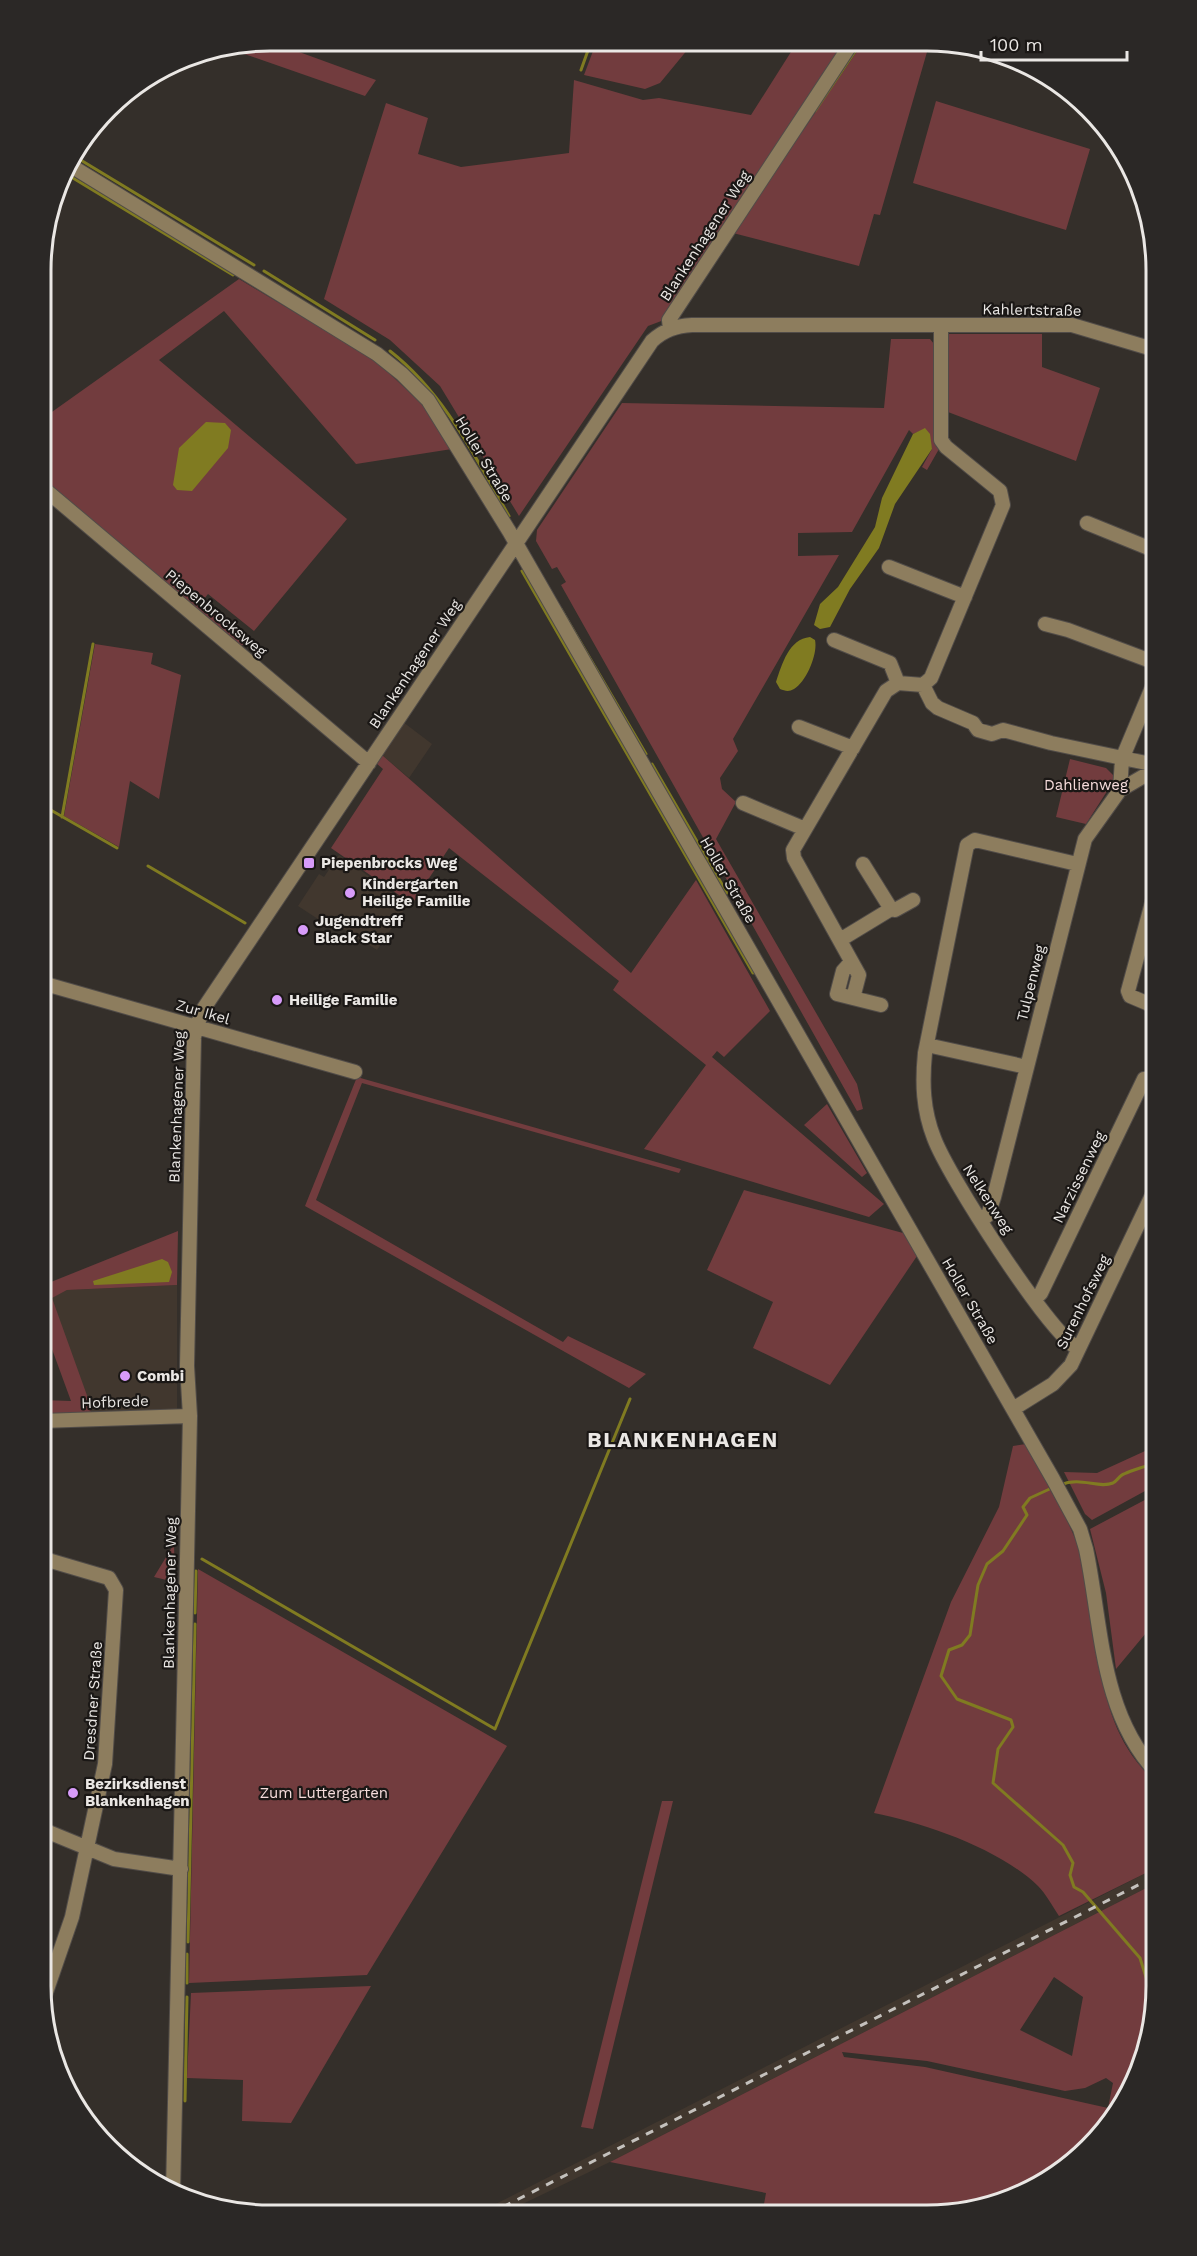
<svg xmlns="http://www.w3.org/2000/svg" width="1197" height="2256" font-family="'Work Sans',sans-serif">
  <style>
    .built { fill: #41372e }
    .green { fill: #723c3e; fill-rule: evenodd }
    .water { fill: #807b21 }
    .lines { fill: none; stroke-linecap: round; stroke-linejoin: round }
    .stream { stroke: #807b21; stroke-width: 3 }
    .minor-casing { stroke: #514c48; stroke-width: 16 }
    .minor { stroke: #8d7d5e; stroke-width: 14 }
    .rail { stroke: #c4c1bd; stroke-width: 3; stroke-dasharray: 8 8; stroke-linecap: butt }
    .poi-dot { fill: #d79bf9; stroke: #1a1715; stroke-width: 2 }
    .labels { text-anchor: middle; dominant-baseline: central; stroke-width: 4.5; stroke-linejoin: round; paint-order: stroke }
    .street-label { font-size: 15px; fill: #eae7e4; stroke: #1a1715 }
    .park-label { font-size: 15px; fill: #f4dbda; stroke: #1a1715 }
    .poi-label { font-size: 15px; font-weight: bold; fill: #eae7e4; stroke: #1a1715; text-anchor: start }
    .district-label { font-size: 21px; font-weight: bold; letter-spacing: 1.5px; fill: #eae7e4; stroke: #1a1715 }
    .rim { fill: none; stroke: #eae7e4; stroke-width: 3 }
  </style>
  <rect width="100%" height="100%" fill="#342f2a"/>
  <path class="built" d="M 403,722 L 432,744 L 409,778 L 382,755 Z
    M 339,855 L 408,904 L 377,950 L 324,917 L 321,921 L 298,906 L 319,874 L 324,877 Z
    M 177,1285 L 177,1409 L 172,1412 L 91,1414 L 51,1298 L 67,1290 Z
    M 1156,1868 L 1156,1883 L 610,2162 L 502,2214 L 476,2214 Z"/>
  <path class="green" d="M 269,41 L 376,80 L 365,96 L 230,49 Z
    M 596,43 L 693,43 L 660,83 L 645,89 L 584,75 Z
    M 796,44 L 845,44 L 664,320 L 648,326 L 519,516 L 440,386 L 390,340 L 324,299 L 386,103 L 428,118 L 418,154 L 461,167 L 569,153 L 574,80 L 643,100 L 659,98 L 751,115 Z
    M 862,44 L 929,45 L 880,215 L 874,214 L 859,266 L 733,233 Z
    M 936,101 L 1090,149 L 1066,230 L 913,183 Z
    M 239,279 L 375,360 L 422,404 L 452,449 L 356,464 L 224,311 L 159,360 L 347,519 L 254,631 L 208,594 L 204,599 L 249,637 L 240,648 L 42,481 L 42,419 Z
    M 948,334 L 1042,334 L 1042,367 L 1100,388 L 1076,461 L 948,412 Z
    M 891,339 L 930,339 L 934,344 L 935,442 L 939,449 L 927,470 L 922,467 L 932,449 L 925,429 L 913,434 L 909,430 L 852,532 L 798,533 L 798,556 L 839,555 L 733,739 L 738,751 L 720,778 L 722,789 L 736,802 L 716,839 L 857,1084 L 863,1109 L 857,1111 L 561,585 L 566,582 L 557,567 L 552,569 L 536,541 L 537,530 L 622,403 L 884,408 Z
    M 95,644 L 153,653 L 151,664 L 181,675 L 159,799 L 130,781 L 119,847 L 64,816 Z
    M 382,755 L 631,973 L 696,880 L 770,1011 L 724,1057 L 717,1051 L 712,1057 L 884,1204 L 869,1217 L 644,1149 L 706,1065 L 613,990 L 619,981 L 449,848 L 412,904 L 331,848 L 383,769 L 376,763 Z
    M 1070,759 L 1106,768 L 1114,776 L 1111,785 L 1086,824 L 1056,817 Z
    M 357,1077 L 681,1169 L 679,1173 L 362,1083 L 316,1200 L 563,1342 L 568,1336 L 646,1374 L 629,1388 L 305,1206 Z
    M 827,1104 L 867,1173 L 862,1177 L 804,1125 Z
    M 744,1190 L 903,1233 L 917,1256 L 830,1385 L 753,1348 L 773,1302 L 707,1270 Z
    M 178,1231 L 177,1285 L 67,1290 L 52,1298 L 89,1401 L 91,1414 L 41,1415 L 41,1400 L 71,1401 L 41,1319 L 41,1286 Z
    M 1026,1444 C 1043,1477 1065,1511 1078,1546 C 1105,1626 1086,1720 1156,1782 L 1156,1868 L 1059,1916 C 1053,1907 1046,1894 1038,1886 C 1000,1849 925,1823 874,1813 L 951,1602 L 999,1507 L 1013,1446 Z
    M 1156,1446 L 1156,1485 L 1092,1520 L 1085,1514 L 1064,1472 L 1097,1473 Z
    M 1156,1494 L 1156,1621 L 1116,1669 L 1106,1593 L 1090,1529 Z
    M 174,1544 L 175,1582 L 154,1577 Z
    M 198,1569 L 507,1746 L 367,1975 L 189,1983 Z
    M 662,1801 L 673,1801 L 593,2129 L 581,2127 Z
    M 1156,1883 L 1156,1986 L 1139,2074 L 1109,2126 L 1055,2177 L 1000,2203 L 927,2215 L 762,2215 L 766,2193 L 610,2162 ZM 1054,1977 L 1083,1997 L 1072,2056 L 1020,2030 ZM 842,2052 L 927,2061 L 1065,2091 L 1085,2088 L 1106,2078 L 1113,2083 L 1108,2108 L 925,2067 L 844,2057 Z
    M 371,1986 L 291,2123 L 242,2121 L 243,2080 L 187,2078 L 191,1993 Z"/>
  <path class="water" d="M 206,422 L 225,423 L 231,430 L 228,448 L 192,491 L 177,490 L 173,485 L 179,448 Z
    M 925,428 L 930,434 L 932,449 L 895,504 L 879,548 L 850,589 L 830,627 L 820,629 L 814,625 L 820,604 L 838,587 L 875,527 L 882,498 L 913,434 Z
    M 810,637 L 815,640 C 818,653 807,681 794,689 C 789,692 785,691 780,689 L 776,682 C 782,664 789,639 810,637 Z
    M 162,1259 L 168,1262 L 172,1272 L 169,1282 L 94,1285 L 93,1281 Z"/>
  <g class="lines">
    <path class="stream" d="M 581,70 L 591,42
      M 815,111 L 860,44
      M 74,156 L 254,265
      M 63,172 L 233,275
      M 264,271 L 375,340
      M 390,351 C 445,394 475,457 509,516
      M 522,571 L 753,973
      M 561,609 L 646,754
      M 652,764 L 727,893
      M 42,805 L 117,848
      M 62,817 L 93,644
      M 148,866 L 245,923
      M 1060,1485 C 1081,1476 1098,1489 1113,1483 C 1117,1481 1120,1475 1124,1474 C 1134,1469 1146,1467 1156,1462
      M 1054,1487 L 1030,1498 L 1023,1507 L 1027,1515 L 1003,1551 L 987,1564 L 978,1585 L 970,1635 L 962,1645 L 949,1650 L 941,1676 L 957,1699 L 1011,1720 L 1013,1727 L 998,1749 L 993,1783 L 1063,1845 L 1073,1863 L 1070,1875 L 1074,1887 L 1083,1892 L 1140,1958 L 1150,1990 L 1135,2081
      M 202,1559 L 495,1729 L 630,1399
      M 195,1613 L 196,1571
      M 188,1942 L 195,1624
      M 187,1983 L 187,1954
      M 185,2101 L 187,1997"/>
    <g class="minor-casing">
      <path id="minor" d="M 68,164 L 377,354 L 402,374 L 428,400 L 509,531 L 1053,1479 L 1080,1529 L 1086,1549 C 1102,1625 1100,1712 1156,1772
        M 670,329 L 669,320 L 851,44
        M 42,487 L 369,763
        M 1087,523 L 1156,551
        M 889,567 L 965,597
        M 1045,624 L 1068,630 L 1156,663
        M 834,640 L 890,663 L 898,683
        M 923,685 L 931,678 L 1003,505 L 1000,491 L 946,447 L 941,440 L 941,326
        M 799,727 L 853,748
        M 1120,790 L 1156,769
        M 743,803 L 805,829
        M 863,864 L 891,909
        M 1077,864 L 975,840 L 967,845 L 925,1053 C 922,1083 923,1110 934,1138 C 948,1176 1047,1330 1078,1349
        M 840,940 L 891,909 L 895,910 L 913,900
        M 851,962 L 843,971 L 837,994 L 881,1005
        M 42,983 L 355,1072
        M 853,998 L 859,975 L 794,858 L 793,850 L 886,691 L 898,683 L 923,685 L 932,703 L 938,708 L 973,723 L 978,730 L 992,734 L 1003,730 L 1051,743 L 1156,765
        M 1156,1007 L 1130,996 L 1128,991 L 1156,888
        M 927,1045 L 1027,1067
        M 981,1221 L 988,1215 L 994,1197 L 1085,839 L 1120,790 L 1122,759 L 1156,678
        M 1035,1299 L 1041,1293 L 1144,1079 L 1156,1081
        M 1013,1409 L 1053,1384 L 1071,1365 L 1156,1187
        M 41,1421 L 190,1416
        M 41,1558 L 109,1578 L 116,1590 L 105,1764 L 72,1917 L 43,2001
        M 41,1829 L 114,1859 L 181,1869
        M 173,2193 L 187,1559 L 190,1416 L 187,1366 L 194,1037 L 202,1011 L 652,341 C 664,330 676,326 692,325 L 1072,325 L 1156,350"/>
    </g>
    <use href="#minor" class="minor"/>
    <path class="rail" d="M 489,2214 L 1156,1876"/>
  </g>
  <g class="poi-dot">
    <rect x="303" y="857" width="12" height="12" rx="3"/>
    <circle cx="350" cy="893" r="6"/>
    <circle cx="303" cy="930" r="6"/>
    <circle cx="277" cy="1000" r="6"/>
    <circle cx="125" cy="1376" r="6"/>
    <circle cx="73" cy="1793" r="6"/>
  </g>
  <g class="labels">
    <g class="street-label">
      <text transform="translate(705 236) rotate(-57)">Blankenhagener Weg</text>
      <text transform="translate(1032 310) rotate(1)">Kahlertstraße</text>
      <text transform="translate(484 459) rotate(59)">Holler Straße</text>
      <text transform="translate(216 613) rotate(40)">Piepenbrocksweg</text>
      <text transform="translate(415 664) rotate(-56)">Blankenhagener Weg</text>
      <text transform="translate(728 880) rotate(60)">Holler Straße</text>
      <text transform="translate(1031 983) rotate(-76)">Tulpenweg</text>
      <text transform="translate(203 1012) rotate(16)">Zur Ikel</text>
      <text transform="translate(177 1107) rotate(-88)">Blankenhagener Weg</text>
      <text transform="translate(1079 1177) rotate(-64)">Narzissenweg</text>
      <text transform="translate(988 1199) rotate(57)">Nelkenweg</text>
      <text transform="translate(970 1301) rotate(60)">Holler Straße</text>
      <text transform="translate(1083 1302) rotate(-64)">Surenhofsweg</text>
      <text transform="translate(115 1402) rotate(-2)">Hofbrede</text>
      <text transform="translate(170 1593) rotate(-89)">Blankenhagener Weg</text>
      <text transform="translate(93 1701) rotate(-86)">Dresdner Straße</text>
    </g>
    <g class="park-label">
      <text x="1086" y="785">Dahlienweg</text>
      <text x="324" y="1793">Zum Luttergarten</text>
    </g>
    <g class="poi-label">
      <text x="321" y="863">Piepenbrocks Weg</text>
      <text x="362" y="884">Kindergarten<tspan x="362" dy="17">Heilige Familie</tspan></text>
      <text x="315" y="921">Jugendtreff<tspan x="315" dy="17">Black Star</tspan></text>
      <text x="289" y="1000">Heilige Familie</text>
      <text x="137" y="1376">Combi</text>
      <text x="85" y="1784">Bezirksdienst<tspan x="85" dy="17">Blankenhagen</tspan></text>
    </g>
    <g class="district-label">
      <text x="683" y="1439">BLANKENHAGEN</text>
    </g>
  </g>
  <path d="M0 0H1197V2256H0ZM270 51H927A219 219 0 0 1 1146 270V1986A219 219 0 0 1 927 2205H270A219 219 0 0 1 51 1986V270A219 219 0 0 1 270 51Z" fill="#2b2826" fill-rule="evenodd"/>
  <path class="rim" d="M270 51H927A219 219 0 0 1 1146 270V1986A219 219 0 0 1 927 2205H270A219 219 0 0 1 51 1986V270A219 219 0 0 1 270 51Z"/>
  <path d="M981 51v9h146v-9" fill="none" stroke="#eae7e4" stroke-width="3"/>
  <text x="990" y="51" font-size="18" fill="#eae7e4" stroke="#1a1715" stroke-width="4.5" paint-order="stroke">100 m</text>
</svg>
